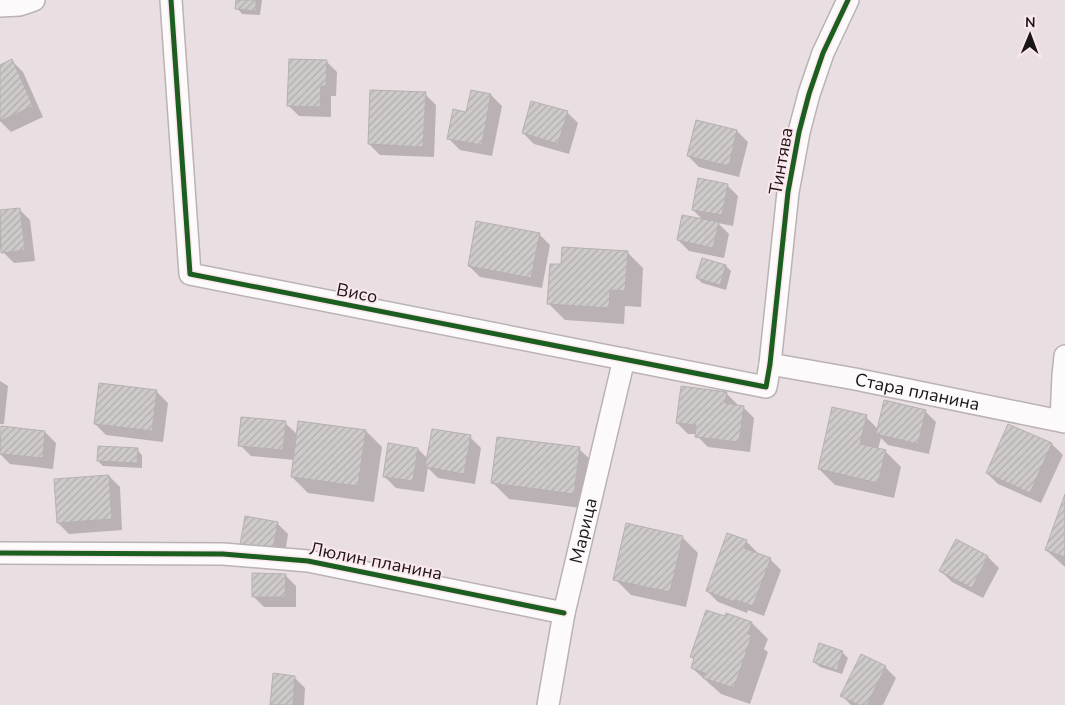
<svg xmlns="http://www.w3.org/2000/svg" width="1065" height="705" font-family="'Nunito Sans',sans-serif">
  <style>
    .shadow { fill: #0003 }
    .building { fill: url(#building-hatch); stroke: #b5b1b1 }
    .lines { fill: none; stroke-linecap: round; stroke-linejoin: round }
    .street-casing { stroke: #bab2b4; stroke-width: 24 }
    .street { stroke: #fcfafa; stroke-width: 21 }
    .cycleway-casing { stroke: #fbe7ec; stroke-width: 8 }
    .cycleway { stroke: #1b5e20; stroke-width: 5 }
    .labels { text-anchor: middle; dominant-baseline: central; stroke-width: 4; stroke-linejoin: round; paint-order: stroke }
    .street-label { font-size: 18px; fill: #1b1517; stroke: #fbe7ec }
  </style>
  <defs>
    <pattern id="building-hatch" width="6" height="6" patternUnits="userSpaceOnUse" patternTransform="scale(1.25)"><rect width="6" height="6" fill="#cecac9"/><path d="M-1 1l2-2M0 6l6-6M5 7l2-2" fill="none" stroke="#b0adac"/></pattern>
  </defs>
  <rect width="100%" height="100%" fill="#e9dee1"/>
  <path class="shadow" d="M 237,0 L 262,0 L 260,15 L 242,14 L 237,8 Z
    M 12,61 L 23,72 L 43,117 L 11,132 L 0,121 L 0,66 Z
    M 326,61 L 337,72 L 336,96 L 331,96 L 331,117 L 299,116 L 288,105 Z
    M 425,94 L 436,105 L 434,157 L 380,155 L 369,144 Z
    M 491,95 L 502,106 L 492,156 L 460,150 L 449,139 L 467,113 Z
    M 567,112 L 578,123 L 569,154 L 534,144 L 523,133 Z
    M 737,131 L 748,142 L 739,177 L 699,167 L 688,156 Z
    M 727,185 L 738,196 L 733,226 L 718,223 L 729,234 L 724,258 L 689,251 L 678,240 L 704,221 L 693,210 Z
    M 19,209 L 30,220 L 35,261 L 14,263 L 3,252 L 2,249 L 0,249 L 0,211 Z
    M 539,234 L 550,245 L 542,288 L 480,277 L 469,266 Z
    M 627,252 L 643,268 L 641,307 L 625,306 L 624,324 L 565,320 L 549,304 L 562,266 Z
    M 726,266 L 731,271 L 726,290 L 702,283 L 697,278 Z
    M 0,381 L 8,386 L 4,424 L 0,424 Z
    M 157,392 L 168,403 L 163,442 L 106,435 L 95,424 Z
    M 726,393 L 737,404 L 737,406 L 743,407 L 754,418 L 750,452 L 708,447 L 697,436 L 697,434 L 688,434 L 677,423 Z
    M 925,411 L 936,422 L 929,454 L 888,445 L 881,438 L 878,449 L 885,451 L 901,467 L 894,498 L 835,485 L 819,469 L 866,417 L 878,429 Z
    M 285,423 L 298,435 L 366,431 L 382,447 L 374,502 L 308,493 L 292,477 L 295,460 L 251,456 L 240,445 Z
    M 1009,426 L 1052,444 L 1063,455 L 1041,503 L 998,484 L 987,473 Z
    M 2,428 L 45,432 L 56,443 L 53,469 L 10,464 L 0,454 Z
    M 470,437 L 481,448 L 475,484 L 438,478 L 428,468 L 424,492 L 396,488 L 385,477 L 418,449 L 428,459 Z
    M 579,449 L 596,465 L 590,509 L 509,499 L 493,483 Z
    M 137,450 L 142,455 L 142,468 L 103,466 L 98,461 Z
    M 109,476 L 120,487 L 122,530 L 69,534 L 58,523 Z
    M 1065,498 L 1065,567 L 1046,550 Z
    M 277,523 L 288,534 L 284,561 L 252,556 Z
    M 682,537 L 698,553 L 686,607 L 631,595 L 615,579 Z
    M 746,541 L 757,552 L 757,554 L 770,559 L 781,570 L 764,616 L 748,610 L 747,613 L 718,602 L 707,591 Z
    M 956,541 L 988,557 L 999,568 L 983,598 L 952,582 L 941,571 Z
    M 285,575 L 296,586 L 296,607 L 264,607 L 253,596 Z
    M 726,615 L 752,623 L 768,639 L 764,649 L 768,652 L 750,704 L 721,694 L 692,668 L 695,660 L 691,656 Z
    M 842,652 L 848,658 L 842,674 L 820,667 L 814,662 Z
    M 885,667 L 896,678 L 883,705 L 851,705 L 842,696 Z
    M 294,677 L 305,688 L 304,705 L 271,705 Z"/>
  <path class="building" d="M 236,0 L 256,0 L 256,11 L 235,9 Z
    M 12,59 L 33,106 L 0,121 L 0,65 Z
    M 289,59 L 327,60 L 326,86 L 321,86 L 320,107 L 287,106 Z
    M 370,90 L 426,92 L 423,147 L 368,144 Z
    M 471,90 L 491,94 L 482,145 L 447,139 L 453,109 L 466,112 Z
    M 531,101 L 568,111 L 558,144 L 522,133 Z
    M 696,120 L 737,130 L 729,166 L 687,156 Z
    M 698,178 L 728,184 L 722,215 L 692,210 Z
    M 20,208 L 25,250 L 1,253 L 0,210 Z
    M 682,215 L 719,222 L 713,248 L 677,240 Z
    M 476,221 L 540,233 L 531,278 L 468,266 Z
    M 562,247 L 628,251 L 625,291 L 610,290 L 609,308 L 547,304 L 550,264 L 561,264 Z
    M 702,258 L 726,265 L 720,285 L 696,278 Z
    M 99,383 L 157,390 L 152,431 L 94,424 Z
    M 681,386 L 727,392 L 725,403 L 744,406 L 739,442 L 695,437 L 696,425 L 676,423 Z
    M 884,400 L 926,410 L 918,444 L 876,434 Z
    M 832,407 L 867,415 L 860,444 L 886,450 L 878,483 L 818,469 Z
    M 241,417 L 286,421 L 283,450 L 238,446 Z
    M 298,421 L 366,430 L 358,486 L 291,477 Z
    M 1008,424 L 1052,443 L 1030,493 L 986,473 Z
    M 1,426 L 45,431 L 43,458 L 0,454 Z
    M 432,429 L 471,435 L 464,474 L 425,467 Z
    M 497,437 L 580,447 L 574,494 L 491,483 Z
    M 388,443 L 418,448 L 413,481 L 383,477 Z
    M 98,446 L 138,448 L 137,463 L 97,461 Z
    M 109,475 L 112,519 L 57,523 L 54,479 Z
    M 1065,494 L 1065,557 L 1045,550 Z
    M 245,516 L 278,522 L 273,550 L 240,545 Z
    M 626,523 L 683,536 L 670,592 L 613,580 Z
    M 727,533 L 747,540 L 744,548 L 771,558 L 753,606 L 736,600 L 735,602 L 706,591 Z
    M 956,539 L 988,556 L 972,588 L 939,571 Z
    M 252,573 L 286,574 L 285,597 L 252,597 Z
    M 706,610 L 725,616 L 726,613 L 752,622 L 748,634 L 752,635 L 734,688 L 703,678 L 705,673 L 691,668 L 694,658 L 690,657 Z
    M 819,643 L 843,651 L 837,670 L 813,662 Z
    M 861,654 L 886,666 L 867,705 L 859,705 L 840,696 Z
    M 273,673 L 295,676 L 293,705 L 270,705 Z"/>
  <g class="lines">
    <g class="street-casing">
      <g id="street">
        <path d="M 171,0 L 190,274 L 766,387 L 770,364 L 788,192 L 799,132 L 809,94 L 823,53 L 848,0"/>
        <path d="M 0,6 L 19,5 L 34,0"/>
        <path id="s1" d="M 770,364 L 855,379 L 1065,422"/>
        <path d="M 1061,421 L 1063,376 L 1065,356"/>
        <path d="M 0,553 L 223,554 L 308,561 L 564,613"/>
        <path id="s2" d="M 548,705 L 564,613 L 624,359"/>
      </g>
    </g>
    <use href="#street" class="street"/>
    <g class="cycleway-casing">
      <path id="cycleway" d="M 171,0 L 190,274 L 766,387 L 770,364 L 788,192 L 799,132 L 809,94 L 823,53 L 848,0
        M 0,553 L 223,554 L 308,561 L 564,613"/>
    </g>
    <use href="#cycleway" class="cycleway"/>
  </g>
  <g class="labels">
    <g class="street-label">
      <text transform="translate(781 161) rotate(-80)">Тинтява</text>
      <text transform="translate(357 293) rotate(11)">Висо</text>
      <text stroke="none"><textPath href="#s1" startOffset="150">Стара планина</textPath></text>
      <text stroke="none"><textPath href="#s2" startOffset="178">Марица</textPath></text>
      <text transform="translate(376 561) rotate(11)">Люлин планина</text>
    </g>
  </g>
  <g transform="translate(1030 35) rotate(1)" stroke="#fbe7ec" stroke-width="4" paint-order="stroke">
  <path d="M0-4L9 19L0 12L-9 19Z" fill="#1b1517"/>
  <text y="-8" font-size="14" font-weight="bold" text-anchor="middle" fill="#1b1517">N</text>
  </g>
</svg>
